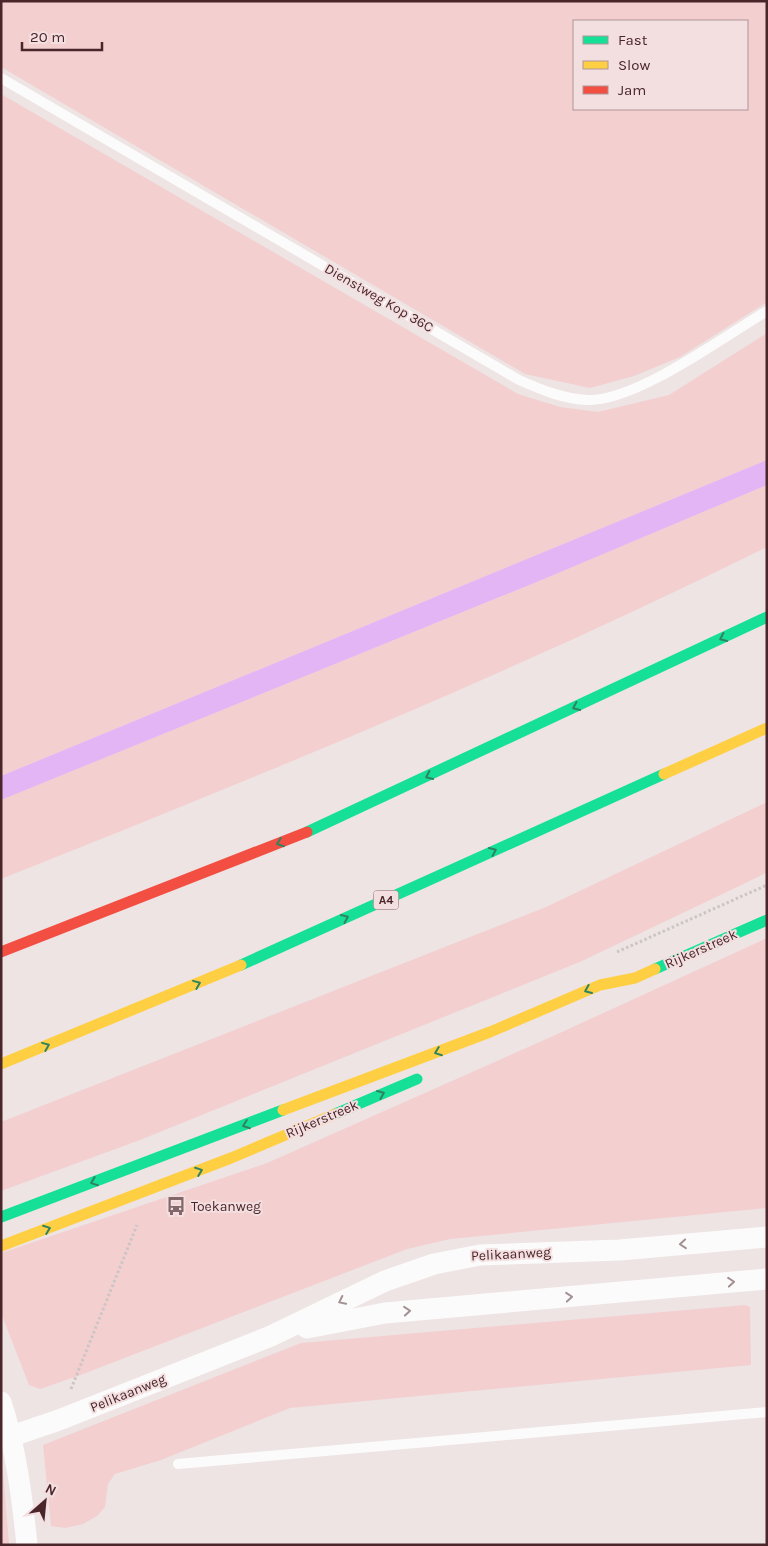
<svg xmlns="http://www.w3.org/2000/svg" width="768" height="1546" font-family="Karla,sans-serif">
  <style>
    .green { fill: #f3cfd0; fill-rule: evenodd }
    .water { fill: #e3b5f4 }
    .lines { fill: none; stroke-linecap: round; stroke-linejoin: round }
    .path { stroke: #ccc5c5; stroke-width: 3; stroke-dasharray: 2.5 2.5; stroke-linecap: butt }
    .lane { stroke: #fcfbfb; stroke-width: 10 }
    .street { stroke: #fcfbfb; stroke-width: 21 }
    .fast { stroke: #16e098; stroke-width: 11 }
    .slow { stroke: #ffcf43; stroke-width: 11 }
    .jam { stroke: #f24e42; stroke-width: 11 }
    .oneway { stroke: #308361 }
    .oneway2 { stroke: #a39092 }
    .labels { text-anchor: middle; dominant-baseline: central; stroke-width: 4; stroke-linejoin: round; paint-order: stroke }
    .shield { fill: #f3dfe0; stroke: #7d5e61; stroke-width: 1 }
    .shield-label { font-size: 12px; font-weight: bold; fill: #4a262a }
    .street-label { font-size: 14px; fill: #4a262a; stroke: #f3dfe0 }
    .poi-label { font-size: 14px; fill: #4a262a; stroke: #f3dfe0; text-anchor: start }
  </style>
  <rect width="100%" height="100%" fill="#eee4e4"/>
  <path class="green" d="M 1,1 L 767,1 L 767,302 L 680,357 L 634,376 L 590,388 L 525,374 L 1,67 ZM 747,21 L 747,109 L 574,109 L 574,21 Z
    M 1,94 L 518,394 L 560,407 L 598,412 L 669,395 L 767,333 L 767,460 L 1,776 Z
    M 767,485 L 767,547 C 517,671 260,776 1,879 L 1,800 L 544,579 Z
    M 767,802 L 767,872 L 756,878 L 582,961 L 140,1140 L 1,1191 L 1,1122 L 546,907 Z
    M 767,938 L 767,1208 L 450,1239 L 407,1249 L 78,1376 L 40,1389 L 29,1385 L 1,1313 L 1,1253 L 267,1163 L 551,1037 Z
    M 745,1305 L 750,1307 L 751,1365 L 290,1408 L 161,1460 L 115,1474 L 108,1484 L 105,1507 L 97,1516 L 83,1524 L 65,1528 L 51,1526 L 43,1445 L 301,1343 Z
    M 1,1467 L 3,1471 L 9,1545 L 1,1545 Z"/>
  <path class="water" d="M 767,460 L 767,485 L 544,579 L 1,800 L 1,776 Z"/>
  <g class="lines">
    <path class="path" d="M 617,952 L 767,885
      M 71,1389 L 137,1225"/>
    <path class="lane" d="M 1,78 L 519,380 C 542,390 563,399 588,400 C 637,401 723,337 767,311
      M 178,1464 L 767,1412"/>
    <path class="street" d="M 307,1328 L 385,1313 L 767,1279
      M 1,1402 C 16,1449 22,1496 27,1545
      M 12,1436 L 59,1420 L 271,1336 L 385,1281 L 434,1264 L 480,1255 L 620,1250 L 767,1237"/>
    <path class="fast" d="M 307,832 L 767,617
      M 241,965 L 664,774
      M 655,969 L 767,920
      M 335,1114 L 417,1079
      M 1,1217 L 283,1110"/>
    <path class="slow" d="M 664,774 L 767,728
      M 1,1064 L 241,965
      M 283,1110 L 490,1032 L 600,985 L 635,978 L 655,969
      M 1,1246 L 231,1158 L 335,1114"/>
    <path class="jam" d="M 1,952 L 307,832"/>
  </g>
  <defs><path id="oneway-chevron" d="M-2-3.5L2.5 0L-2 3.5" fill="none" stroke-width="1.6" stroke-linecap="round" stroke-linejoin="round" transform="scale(1.25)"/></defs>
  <g class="oneway">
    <use href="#oneway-chevron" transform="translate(723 638) rotate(155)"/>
    <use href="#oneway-chevron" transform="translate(576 707) rotate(155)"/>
    <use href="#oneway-chevron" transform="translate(429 776) rotate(155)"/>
    <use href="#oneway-chevron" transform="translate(280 843) rotate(159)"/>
    <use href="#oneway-chevron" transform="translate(493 851) rotate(-24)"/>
    <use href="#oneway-chevron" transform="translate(345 918) rotate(-24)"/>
    <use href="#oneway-chevron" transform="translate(197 984) rotate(-22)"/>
    <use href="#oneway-chevron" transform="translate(588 990) rotate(157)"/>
    <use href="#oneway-chevron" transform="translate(46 1046) rotate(-22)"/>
    <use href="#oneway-chevron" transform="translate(438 1052) rotate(159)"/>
    <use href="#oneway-chevron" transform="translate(381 1094) rotate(-23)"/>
    <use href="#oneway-chevron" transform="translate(246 1125) rotate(160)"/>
    <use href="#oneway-chevron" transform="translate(199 1171) rotate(-21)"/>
    <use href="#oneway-chevron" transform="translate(94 1182) rotate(159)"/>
    <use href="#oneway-chevron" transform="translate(47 1229) rotate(-21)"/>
  </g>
  <g class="oneway2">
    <use href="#oneway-chevron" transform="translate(683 1244) rotate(175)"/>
    <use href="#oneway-chevron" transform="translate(731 1282) rotate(-5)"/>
    <use href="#oneway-chevron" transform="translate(569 1297) rotate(-5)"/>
    <use href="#oneway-chevron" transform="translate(342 1301) rotate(154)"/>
    <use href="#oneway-chevron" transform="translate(407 1311) rotate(-5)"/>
  </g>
  <defs>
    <g id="bus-bare" transform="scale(1.5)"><path d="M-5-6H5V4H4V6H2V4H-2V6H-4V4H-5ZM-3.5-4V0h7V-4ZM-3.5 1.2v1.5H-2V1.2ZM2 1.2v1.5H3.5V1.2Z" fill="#83686b" stroke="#f3dfe0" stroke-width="2.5" paint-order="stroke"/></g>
  </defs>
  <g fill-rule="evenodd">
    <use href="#bus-bare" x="176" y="1206"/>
  </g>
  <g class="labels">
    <rect class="shield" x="373.5" y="890.5" width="25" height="19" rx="4"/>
    <g class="shield-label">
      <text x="386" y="900">A4</text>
    </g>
    <g class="street-label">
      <text transform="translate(379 298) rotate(30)">Dienstweg Kop 36C</text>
      <text transform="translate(701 949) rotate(-24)">Rijkerstreek</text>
      <text transform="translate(322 1119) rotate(-23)">Rijkerstreek</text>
      <text transform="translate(511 1254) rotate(-3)">Pelikaanweg</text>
      <text transform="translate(128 1393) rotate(-22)">Pelikaanweg</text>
    </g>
    <g class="poi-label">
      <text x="191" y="1206">Toekanweg</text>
    </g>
  </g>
  <rect width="768" height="1546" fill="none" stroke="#4a262a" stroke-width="5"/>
  <rect x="573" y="20" width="175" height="90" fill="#f3dfe0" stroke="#af9597"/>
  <rect x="583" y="36" width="25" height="8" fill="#16e098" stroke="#af9597"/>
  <text x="618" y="45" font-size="15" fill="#4a262a">Fast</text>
  <rect x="583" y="61" width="25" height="8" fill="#ffcf43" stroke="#af9597"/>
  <text x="618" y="70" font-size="15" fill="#4a262a">Slow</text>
  <rect x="583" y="86" width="25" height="8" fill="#f24e42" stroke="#af9597"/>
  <text x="618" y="95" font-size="15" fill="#4a262a">Jam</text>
  <g transform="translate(45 1501) rotate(27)" stroke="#f3dfe0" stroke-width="4" paint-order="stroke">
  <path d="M0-4L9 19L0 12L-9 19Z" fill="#4a262a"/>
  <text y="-8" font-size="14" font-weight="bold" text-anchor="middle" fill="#4a262a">N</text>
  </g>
  <path d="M22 42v8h80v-8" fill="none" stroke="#4a262a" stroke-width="2.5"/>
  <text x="30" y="42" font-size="15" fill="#4a262a" stroke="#f3dfe0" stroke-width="4" paint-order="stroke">20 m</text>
</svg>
